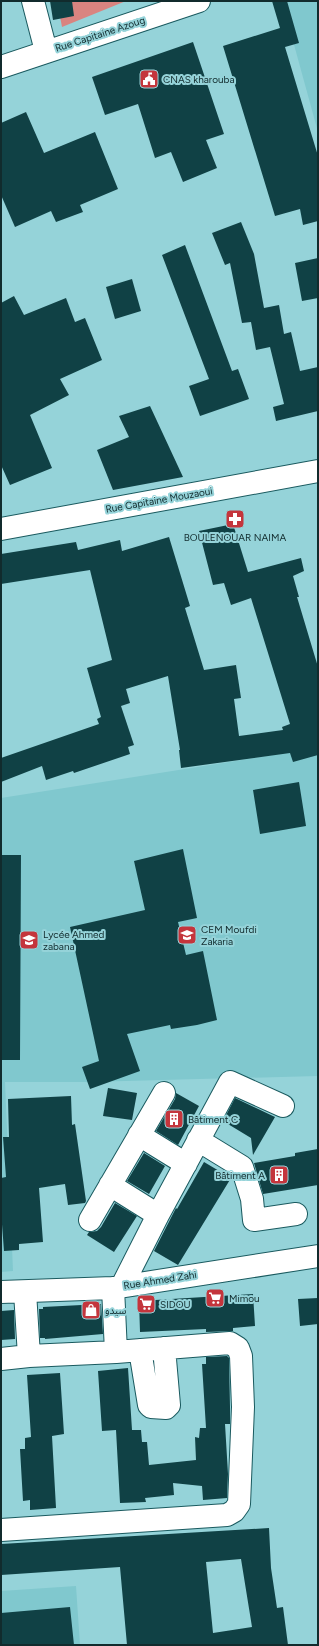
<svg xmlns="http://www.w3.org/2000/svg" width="319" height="1646" font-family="Figtree,'Noto Sans Arabic',sans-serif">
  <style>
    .built { fill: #80c8ce }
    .green { fill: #d98480 }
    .building { fill: #104145; fill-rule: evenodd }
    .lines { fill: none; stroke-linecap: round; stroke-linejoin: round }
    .minor-casing { stroke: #1a5a5f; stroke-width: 24 }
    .major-casing { stroke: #1a5a5f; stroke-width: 24 }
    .minor { stroke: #fff; stroke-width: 22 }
    .major { stroke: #fff; stroke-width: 22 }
    .labels { text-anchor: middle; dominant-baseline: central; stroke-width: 4; stroke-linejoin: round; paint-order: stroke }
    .street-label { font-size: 10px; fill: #112b2d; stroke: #95d3d9 }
    .poi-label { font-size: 10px; fill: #112b2d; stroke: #95d3d9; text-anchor: start }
  </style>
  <rect width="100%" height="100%" fill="#95d3d9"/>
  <path class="built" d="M 282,1 L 318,1 L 318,132 Z
    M 318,748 L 318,1076 L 88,1082 L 5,1082 L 13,1271 L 1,1272 L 1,798 Z
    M 76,1586 L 80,1645 L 1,1645 L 1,1591 Z"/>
  <path class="green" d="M 57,1 L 126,1 L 62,27 Z"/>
  <path class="building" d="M 50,1 L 72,1 L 74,16 L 53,20 Z
    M 272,1 L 287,1 L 299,43 L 285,47 L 318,156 L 318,221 L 303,225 L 300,209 L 275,216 L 223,46 L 280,28 Z
    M 193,42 L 224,134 L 206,140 L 217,168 L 183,182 L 171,152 L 155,158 L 138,104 L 105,115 L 92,77 Z
    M 26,112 L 44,153 L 95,132 L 118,189 L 80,205 L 83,212 L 56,222 L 51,211 L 15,227 L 1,195 L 1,123 Z
    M 241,222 L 254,254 L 264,308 L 279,305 L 284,334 L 291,332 L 300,371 L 318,367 L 318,411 L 276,421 L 273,407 L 284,404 L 270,347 L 256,350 L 251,322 L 242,323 L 230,263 L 225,265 L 212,233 Z
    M 185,245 L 232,371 L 238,369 L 249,399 L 200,416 L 189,386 L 209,379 L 162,255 Z
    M 318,258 L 318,298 L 302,301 L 295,263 Z
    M 132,279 L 141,311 L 115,319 L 106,287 Z
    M 14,296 L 24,315 L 66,298 L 75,322 L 85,318 L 102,360 L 60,379 L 69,395 L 30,415 L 52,468 L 10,485 L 1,465 L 1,303 Z
    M 150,406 L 183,477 L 113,490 L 97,450 L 129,437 L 119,416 Z
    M 233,524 L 248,572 L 301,558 L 304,571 L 293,576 L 299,597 L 297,597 L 318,667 L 318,755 L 293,762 L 290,753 L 181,768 L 179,750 L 180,750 L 168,676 L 126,689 L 130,703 L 121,706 L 134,745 L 128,747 L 130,754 L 74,773 L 73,771 L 46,780 L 42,766 L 1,782 L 1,758 L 99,724 L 97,719 L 101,717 L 87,668 L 112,660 L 90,570 L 1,584 L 1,554 L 76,542 L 78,550 L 120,540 L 122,551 L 169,537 L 190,606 L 185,608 L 204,670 L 236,665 L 241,698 L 234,699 L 239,736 L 283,730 L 282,727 L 290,724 L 251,598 L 231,605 L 224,583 L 213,585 L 199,531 Z
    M 299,782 L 306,826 L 260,834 L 253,790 Z
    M 183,849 L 197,918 L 178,922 L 186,955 L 203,951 L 217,1020 L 197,1025 L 171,1029 L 170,1025 L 127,1034 L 140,1071 L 90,1089 L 82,1067 L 99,1061 L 70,927 L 145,910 L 134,861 Z
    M 1,855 L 21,855 L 20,1060 L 1,1060 Z
    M 108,1088 L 137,1093 L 132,1120 L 103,1116 Z
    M 176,1093 L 199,1106 L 178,1145 L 156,1131 L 175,1099 Z
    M 71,1096 L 72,1125 L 75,1124 L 86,1201 L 85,1203 L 68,1205 L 65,1184 L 39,1188 L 43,1242 L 19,1244 L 19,1250 L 4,1251 L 1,1211 L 1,1178 L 6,1177 L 3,1137 L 9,1137 L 8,1099 Z
    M 235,1098 L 275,1117 L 253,1155 L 251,1138 L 223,1121 Z
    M 318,1149 L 318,1185 L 263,1194 L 254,1163 L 295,1156 L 295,1153 Z
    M 144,1153 L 165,1166 L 149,1194 L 127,1181 Z
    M 204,1162 L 231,1178 L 178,1265 L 154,1251 L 176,1208 L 177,1209 Z
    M 115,1203 L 137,1216 L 114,1252 L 87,1235 L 89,1232 L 97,1231 L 101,1227 Z
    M 253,1294 L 255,1326 L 233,1328 L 233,1331 L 206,1332 L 206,1329 L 140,1332 L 139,1301 Z
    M 318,1298 L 318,1324 L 300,1326 L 298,1299 Z
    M 101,1304 L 103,1334 L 45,1339 L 45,1338 L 40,1338 L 39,1309 L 43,1309 L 43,1307 Z
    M 14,1310 L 15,1339 L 1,1340 L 1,1311 Z
    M 227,1356 L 229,1358 L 230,1407 L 230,1424 L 225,1424 L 228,1474 L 227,1498 L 203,1500 L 202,1486 L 173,1483 L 174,1495 L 145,1498 L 146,1502 L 120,1503 L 116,1430 L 102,1431 L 98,1371 L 128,1368 L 132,1430 L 141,1430 L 142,1442 L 147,1442 L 149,1465 L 196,1460 L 195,1437 L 199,1438 L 200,1428 L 206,1428 L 202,1364 L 206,1364 L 206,1357 Z
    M 60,1373 L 64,1434 L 52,1436 L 56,1508 L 30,1510 L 30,1500 L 23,1501 L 20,1449 L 25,1449 L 25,1438 L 31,1437 L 27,1375 Z
    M 269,1528 L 271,1568 L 277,1608 L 283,1607 L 288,1645 L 127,1645 L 120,1567 L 1,1575 L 1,1544 ZM 241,1559 L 252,1627 L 213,1633 L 206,1562 Z
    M 70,1607 L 74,1645 L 1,1645 L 1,1613 Z"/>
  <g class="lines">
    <g class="minor-casing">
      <path id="minor" d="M 33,1 L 46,51
        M 1,67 L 199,1
        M 139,1135 L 186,1164
        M 198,1140 L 242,1167 L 252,1199 L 254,1220 L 296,1214
        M 110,1185 L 158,1215
        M 90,1220 L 164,1093
        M 122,1286 L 158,1215 L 230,1082 L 283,1106
        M 1,1292 L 113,1288 L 318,1256
        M 140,1350 L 149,1405 L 151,1407 L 166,1408 L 169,1405 L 164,1348
        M 29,1356 L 116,1352
        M 1,1359 L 29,1356 L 25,1292
        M 1,1530 L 227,1515 L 234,1511 L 239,1504 L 243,1407 L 241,1356 L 238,1348 L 230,1343 L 116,1352 L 113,1288"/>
    </g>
    <g class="major-casing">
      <path id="major" d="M 1,529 L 318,471"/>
    </g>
    <use href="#minor" class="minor"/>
    <use href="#major" class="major"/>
  </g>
  <defs>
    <g id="civic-square" transform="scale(1)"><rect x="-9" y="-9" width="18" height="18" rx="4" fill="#c4353c" stroke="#95d3d9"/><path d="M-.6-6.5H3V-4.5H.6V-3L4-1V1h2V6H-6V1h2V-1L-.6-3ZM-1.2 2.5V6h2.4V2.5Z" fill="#fff"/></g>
    <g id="pharmacy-square" transform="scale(1)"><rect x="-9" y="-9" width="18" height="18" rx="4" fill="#c4353c" stroke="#95d3d9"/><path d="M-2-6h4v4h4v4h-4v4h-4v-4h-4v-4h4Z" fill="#fff"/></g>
    <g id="school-square" transform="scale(1)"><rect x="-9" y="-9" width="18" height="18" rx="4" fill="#c4353c" stroke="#95d3d9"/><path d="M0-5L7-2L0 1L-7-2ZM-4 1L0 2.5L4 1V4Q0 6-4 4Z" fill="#fff"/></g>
    <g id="building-square" transform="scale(1)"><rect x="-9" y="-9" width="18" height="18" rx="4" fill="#c4353c" stroke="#95d3d9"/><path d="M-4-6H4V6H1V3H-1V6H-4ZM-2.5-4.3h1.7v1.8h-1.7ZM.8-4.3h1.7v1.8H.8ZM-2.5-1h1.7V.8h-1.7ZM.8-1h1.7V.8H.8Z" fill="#fff"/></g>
    <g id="supermarket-square" transform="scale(1)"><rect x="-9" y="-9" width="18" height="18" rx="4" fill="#c4353c" stroke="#95d3d9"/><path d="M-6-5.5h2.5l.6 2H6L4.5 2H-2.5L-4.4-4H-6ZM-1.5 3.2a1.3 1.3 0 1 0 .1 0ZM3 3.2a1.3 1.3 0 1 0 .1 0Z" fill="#fff"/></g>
    <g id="shop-square" transform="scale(1)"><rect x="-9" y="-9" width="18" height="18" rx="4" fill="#c4353c" stroke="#95d3d9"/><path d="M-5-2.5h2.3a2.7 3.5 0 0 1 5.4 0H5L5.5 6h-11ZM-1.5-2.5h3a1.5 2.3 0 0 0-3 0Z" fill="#fff"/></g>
  </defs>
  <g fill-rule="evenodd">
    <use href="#civic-square" x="149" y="79"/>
    <use href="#pharmacy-square" x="235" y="519"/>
    <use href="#school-square" x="187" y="935"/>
    <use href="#school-square" x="29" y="940"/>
    <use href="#building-square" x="174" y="1119"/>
    <use href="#building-square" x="279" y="1175"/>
    <use href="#supermarket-square" x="215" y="1298"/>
    <use href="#supermarket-square" x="146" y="1304"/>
    <use href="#shop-square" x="91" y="1310"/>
  </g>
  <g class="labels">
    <g class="street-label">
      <text transform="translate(100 34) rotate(-18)">Rue Capitaine Azoug</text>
      <text transform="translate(159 500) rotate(-10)">Rue Capitaine Mouzaoui</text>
      <text transform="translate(160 1280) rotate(-9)">Rue Ahmed Zahi</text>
    </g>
    <g class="poi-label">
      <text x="163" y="79">CNAS kharouba</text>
      <text x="235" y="537" text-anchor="middle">BOULENOUAR NAIMA</text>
      <text x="201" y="929">CEM Moufdi<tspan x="201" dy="12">Zakaria</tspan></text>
      <text x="43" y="934">Lycée Ahmed<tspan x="43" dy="12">zabana</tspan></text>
      <text x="188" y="1119">Bâtiment C</text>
      <text x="265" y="1175" text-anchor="end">Bâtiment A</text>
      <text x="229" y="1298">Mimou</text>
      <text x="160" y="1304">SIDOU</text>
      <text x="105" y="1310">سيدو</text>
    </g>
  </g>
  <rect width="319" height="1646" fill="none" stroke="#112b2d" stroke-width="4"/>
</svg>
